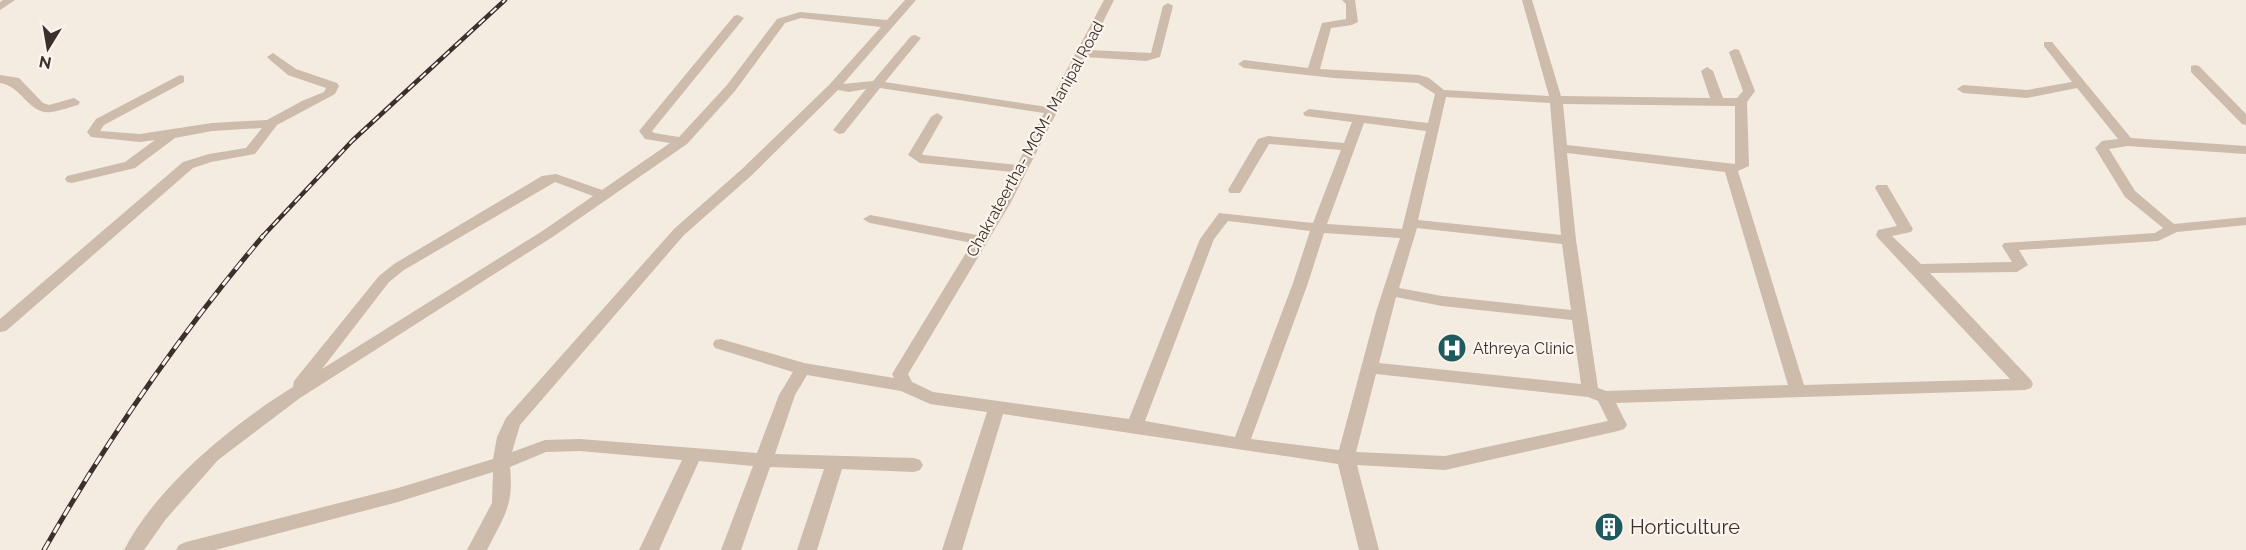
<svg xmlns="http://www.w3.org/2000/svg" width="2246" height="550" font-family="Raleway,sans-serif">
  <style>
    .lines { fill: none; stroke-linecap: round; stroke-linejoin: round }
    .minor { fill: #cdbbac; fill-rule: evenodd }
    .rail-far1-casing { stroke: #3b302b; stroke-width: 4.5 }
    .rail-casing { stroke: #3b302b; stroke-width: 5 }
    .rail-far1 { stroke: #fbf5ee; stroke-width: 2; stroke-dasharray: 8; stroke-linecap: butt }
    .rail { stroke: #fbf5ee; stroke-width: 3; stroke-dasharray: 10; stroke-linecap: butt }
    .labels { text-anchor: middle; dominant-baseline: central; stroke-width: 4.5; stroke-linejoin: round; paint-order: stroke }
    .street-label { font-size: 16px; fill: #3b302b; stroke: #fbf5ee }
    .poi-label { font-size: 16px; fill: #3b302b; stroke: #fbf5ee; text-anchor: start }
    .near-poi-label { font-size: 20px; fill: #3b302b; stroke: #fbf5ee; text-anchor: start }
  </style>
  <rect width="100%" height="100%" fill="#f4ebe1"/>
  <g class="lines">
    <path class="minor" d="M 3,0 L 15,0 L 0,10 L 0,2 Z
      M 905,0 L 916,0 L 843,84 L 873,81 L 911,36 L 915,35 L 921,38 L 885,82 L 1047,107 L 1104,0 L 1114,0 L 1089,50 L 1151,53 L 1163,6 L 1168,3 L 1173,6 L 1160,57 L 1146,61 L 1085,57 L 1010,204 L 908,374 L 912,382 L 933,392 L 1129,419 L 1200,239 L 1219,213 L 1313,223 L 1341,150 L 1269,144 L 1240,193 L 1230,193 L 1228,190 L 1258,139 L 1268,136 L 1344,143 L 1352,122 L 1305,116 L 1303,113 L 1309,109 L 1428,123 L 1435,94 L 1418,83 L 1334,78 L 1244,68 L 1238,64 L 1244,60 L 1308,68 L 1322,23 L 1346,19 L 1346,4 L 1342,0 L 1355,0 L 1358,22 L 1352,25 L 1331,28 L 1320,69 L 1419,75 L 1429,78 L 1444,90 L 1549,96 L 1522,0 L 1532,0 L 1561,96 L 1710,98 L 1701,71 L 1707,67 L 1713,71 L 1723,98 L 1737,98 L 1743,91 L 1729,52 L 1735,49 L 1739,50 L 1755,91 L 1747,102 L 1749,166 L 1738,171 L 1804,385 L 2010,379 L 1878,238 L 1876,235 L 1878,230 L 1897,226 L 1875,188 L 1877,185 L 1887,185 L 1913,229 L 1911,232 L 1892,236 L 1921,264 L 2012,262 L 2002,246 L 2004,243 L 2155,233 L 2163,228 L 2125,197 L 2095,148 L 2102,141 L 2118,139 L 2077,88 L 2027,98 L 1963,93 L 1957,89 L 1963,85 L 2027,90 L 2072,82 L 2044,46 L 2044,42 L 2052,42 L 2131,138 L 2246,146 L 2246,154 L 2127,146 L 2109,149 L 2135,191 L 2174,224 L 2246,217 L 2246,225 L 2177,232 L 2158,241 L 2019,250 L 2028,265 L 2017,272 L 1930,273 L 2031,380 L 2033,384 L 2031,388 L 2025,390 L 1616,403 L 1627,425 L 1624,429 L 1618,431 L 1445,470 L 1357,465 L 1379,550 L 1359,550 L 1338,464 L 1003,414 L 962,550 L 942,550 L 987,412 L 930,404 L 901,391 L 807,375 L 795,395 L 775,454 L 914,458 L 920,460 L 923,465 L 920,470 L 914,472 L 842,469 L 817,550 L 797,550 L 824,469 L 770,467 L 741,550 L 721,550 L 753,466 L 699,461 L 659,550 L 639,550 L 682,460 L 580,451 L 546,452 L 510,467 C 514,506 504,516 487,550 L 467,550 L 492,503 L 493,472 L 398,502 L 215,550 L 176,550 L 179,545 L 186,542 L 398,488 L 493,459 L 497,437 L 506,418 L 674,229 L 742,169 L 829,85 L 881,27 L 801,18 L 785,23 L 735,91 L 687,144 L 554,236 L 300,398 L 218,460 L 166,519 L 144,550 L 124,550 C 157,486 233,424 293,387 L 294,381 L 379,276 L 394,264 L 542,176 L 556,174 L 602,190 L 670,143 L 645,139 L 639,131 L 734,16 L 738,15 L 744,18 L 652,131 L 654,133 L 679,137 L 727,85 L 777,19 L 800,12 L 887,20 ZM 880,88 L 1044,113 L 1017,165 L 924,155 L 922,154 L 943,117 L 937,113 L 931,117 L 908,155 L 920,163 L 1013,172 L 977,235 L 870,215 L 863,219 L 870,223 L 972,243 L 892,374 L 894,378 L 804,363 L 721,339 L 715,340 L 713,344 L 715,348 L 793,372 L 779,395 L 757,453 L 580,439 L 545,440 L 512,452 L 520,425 L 684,235 L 752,175 L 838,90 L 849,92 L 866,89 L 833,130 L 839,134 L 844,133 ZM 1446,97 L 1550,103 L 1561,235 L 1418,220 ZM 1563,104 L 1735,106 L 1735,164 L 1567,145 ZM 1364,123 L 1426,131 L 1402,229 L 1327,224 ZM 1567,153 L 1725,172 L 1788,385 L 1606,391 L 1598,388 L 1576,240 ZM 555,182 L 593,196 L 544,230 L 322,369 L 389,282 L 404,270 ZM 1228,221 L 1310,231 L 1293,283 L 1235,437 L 1145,421 L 1214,239 ZM 1417,228 L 1562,244 L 1571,310 L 1442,296 L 1399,288 ZM 1324,233 L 1400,238 L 1376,312 L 1339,450 L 1251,439 L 1308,283 ZM 1396,297 L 1442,306 L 1572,320 L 1581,384 L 1379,363 ZM 1376,374 L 1588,397 L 1598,401 L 1608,421 L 1445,456 L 1356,452 Z
      M 273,53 L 296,69 L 337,83 L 339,86 L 335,94 L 277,125 L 255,154 L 211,162 L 193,168 L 6,331 L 0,332 L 0,319 L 183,162 L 209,154 L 246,148 L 262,128 L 212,131 L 175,138 L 135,168 L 72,183 L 67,182 L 65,179 L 67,176 L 125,162 L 155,140 L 140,142 L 91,137 L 87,132 L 96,119 L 180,75 L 184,76 L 184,82 L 104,125 L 100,131 L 140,134 L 212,123 L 267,120 L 302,101 L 324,92 L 326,88 L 288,75 L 269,59 L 267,57 Z
      M 2195,65 L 2199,66 L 2246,114 L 2246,125 L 2242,124 L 2191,72 L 2191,66 Z
      M 0,75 L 19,78 L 43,103 L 49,105 L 74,98 L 80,102 L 78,105 C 70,107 60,111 51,112 C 29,115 22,86 0,83 Z"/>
    <g class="rail-far1-casing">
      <path id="rail-far1" d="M 262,237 L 352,141 L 505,0"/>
    </g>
    <g class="rail-casing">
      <path id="rail" d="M 44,550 C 108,438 180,334 263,236"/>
    </g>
    <use href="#rail-far1" class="rail-far1"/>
    <use href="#rail" class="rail"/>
  </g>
  <defs>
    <g id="hospital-disc" transform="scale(1.5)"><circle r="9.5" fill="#1f5a5e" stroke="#fbf5ee"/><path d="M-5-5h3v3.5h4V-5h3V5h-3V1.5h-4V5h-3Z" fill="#fff"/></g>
    <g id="building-disc" transform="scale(1.5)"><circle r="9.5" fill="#1f5a5e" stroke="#fbf5ee"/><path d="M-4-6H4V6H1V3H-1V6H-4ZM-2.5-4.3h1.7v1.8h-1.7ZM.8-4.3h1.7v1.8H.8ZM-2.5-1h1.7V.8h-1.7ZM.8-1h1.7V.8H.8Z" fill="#fff"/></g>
  </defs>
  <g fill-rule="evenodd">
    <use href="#hospital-disc" x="1452" y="348"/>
    <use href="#building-disc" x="1609" y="527"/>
  </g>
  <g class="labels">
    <g class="street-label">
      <text transform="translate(1035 139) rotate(-61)">Chakrateertha- MGM- Manipal Road</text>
    </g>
    <g class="poi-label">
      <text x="1473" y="348">Athreya Clinic</text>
    </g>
    <g class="near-poi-label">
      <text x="1630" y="527">Horticulture</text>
    </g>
  </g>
  <g transform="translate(48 48) rotate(191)" stroke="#fbf5ee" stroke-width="4.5" paint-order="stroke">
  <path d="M0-4.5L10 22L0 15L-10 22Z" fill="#3b302b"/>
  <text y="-9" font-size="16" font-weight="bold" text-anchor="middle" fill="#3b302b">N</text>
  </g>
</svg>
